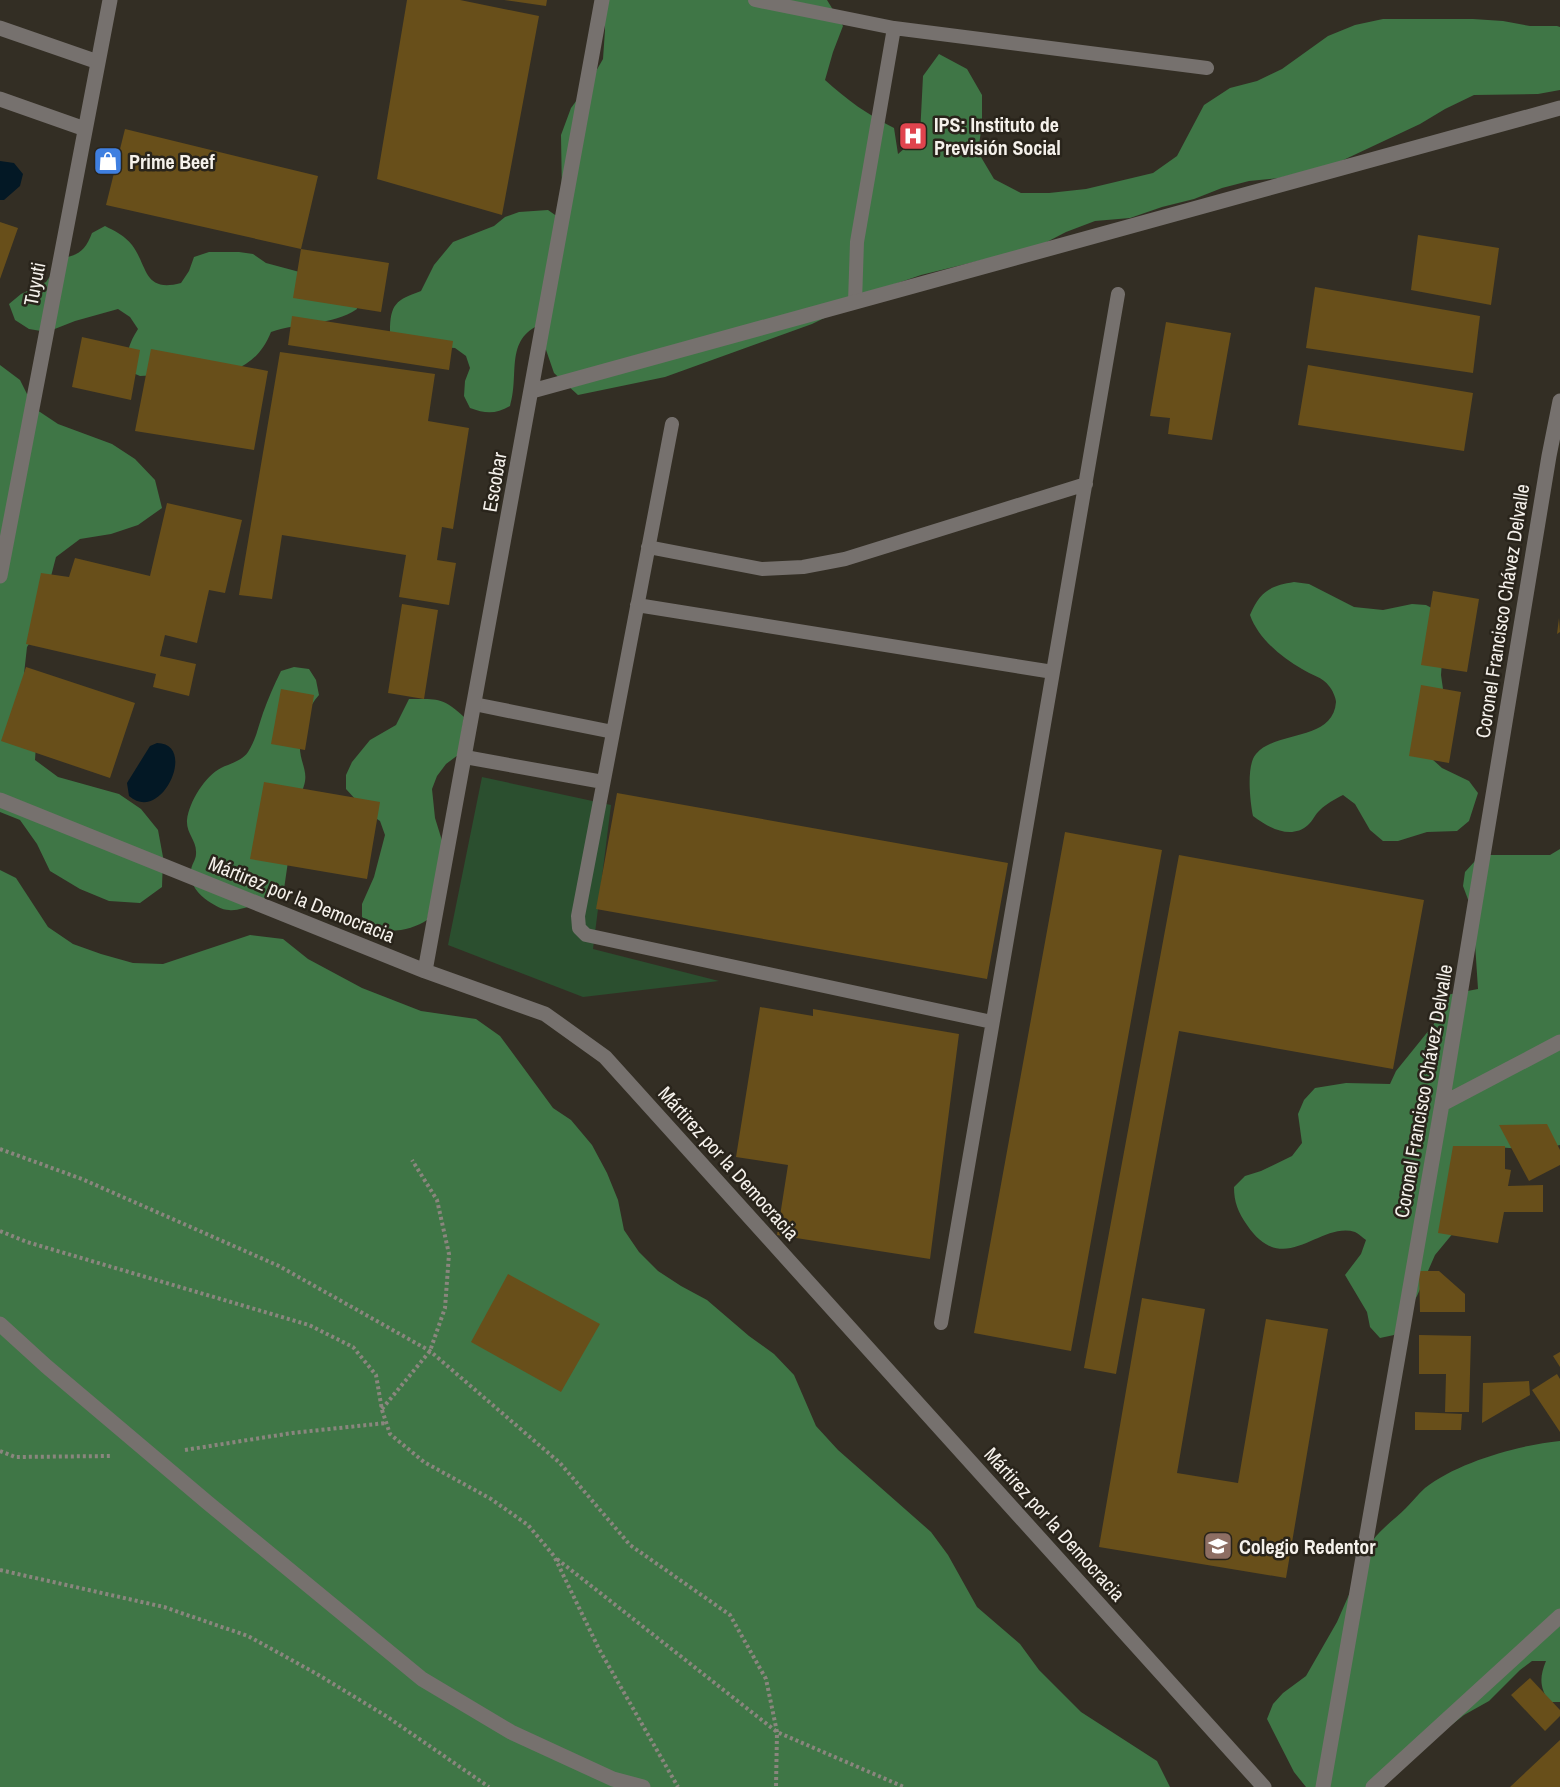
<svg xmlns="http://www.w3.org/2000/svg" width="1560" height="1787" font-family="'Archivo Narrow',sans-serif">
  <style>
    .green { fill: #2b4f2f }
    .forest { fill: #3f7646 }
    .water { fill: #031825 }
    .building { fill: #684f1a }
    .lines { fill: none; stroke-linecap: round; stroke-linejoin: round }
    .path { stroke: #8a867e; stroke-width: 4; stroke-dasharray: 3 3; stroke-linecap: butt }
    .lane { stroke: #76716e; stroke-width: 14 }
    .street { stroke: #76716e; stroke-width: 15 }
    .labels { text-anchor: middle; dominant-baseline: central; stroke-width: 5; stroke-linejoin: round; paint-order: stroke }
    .poi-label { font-size: 20px; font-weight: bold; fill: #f5f1eb; stroke: #29241b; text-anchor: start }
    .street-label { font-size: 20px; fill: #f5f1eb; stroke: #29241b }
  </style>
  <rect width="100%" height="100%" fill="#332e24"/>
  <path class="green" d="M 482,777 L 611,805 L 593,949 L 719,981 L 583,997 L 448,945 Z"/>
  <path class="forest" d="M 604,0 L 827,0 L 843,26 L 833,52 L 825,80 C 847,100 868,115 894,128 L 898,154 L 920,135 L 923,76 L 939,54 L 967,69 L 982,95 L 982,124 L 978,152 L 994,179 L 1021,193 L 1049,193 L 1086,189 L 1153,173 L 1177,156 L 1204,105 L 1230,88 L 1257,81 L 1282,69 L 1328,36 L 1355,25 L 1383,19 L 1473,19 L 1503,21 L 1530,26 L 1557,26 L 1560,27 L 1560,90 L 1538,94 L 1474,95 L 1445,109 L 1420,124 L 1337,163 L 1279,178 L 1249,181 L 1222,188 L 1194,199 L 1162,207 L 1130,218 L 1095,221 L 1066,232 L 1039,246 L 921,275 L 892,285 L 812,324 L 665,377 L 578,395 L 554,373 L 544,344 L 541,324 C 504,340 520,374 510,406 C 496,414 486,414 470,408 L 464,396 L 465,381 L 470,368 L 466,356 L 455,348 L 440,347 L 390,332 C 390,304 396,300 421,291 L 434,265 L 453,242 L 494,226 L 505,217 L 519,212 L 548,210 L 558,217 L 562,196 L 561,135 L 571,108 L 588,85 L 603,59 L 605,30 Z
    M 105,226 C 115,231 125,236 132,245 C 148,266 143,293 181,283 L 189,271 L 194,257 L 209,252 L 239,252 L 253,254 L 266,263 L 307,274 L 356,296 L 357,309 C 332,326 300,322 271,332 C 263,352 252,362 233,371 L 140,376 L 126,370 C 126,354 129,343 138,329 L 130,317 L 118,309 L 75,321 L 47,332 L 29,329 L 15,320 L 9,304 L 21,294 L 46,282 L 63,258 C 80,255 86,249 92,233 Z
    M 0,365 L 20,380 L 34,408 L 58,424 L 112,444 L 135,459 L 155,480 L 162,508 L 138,525 L 111,534 L 80,539 L 56,557 L 49,584 L 43,623 L 27,647 L 24,674 L 37,730 L 35,760 L 58,777 L 119,794 L 141,809 L 158,830 L 163,857 L 162,887 L 140,903 L 109,901 L 80,889 L 50,871 L 37,844 L 20,820 L 0,812 Z
    M 1294,582 L 1309,584 L 1354,607 L 1383,610 L 1412,604 L 1426,605 L 1441,613 L 1442,661 L 1441,675 L 1443,689 L 1432,759 L 1442,768 L 1469,781 L 1478,793 L 1469,821 L 1457,831 L 1427,832 L 1398,841 L 1383,841 L 1370,830 L 1355,804 L 1343,795 C 1335,799 1326,804 1320,810 C 1315,814 1313,821 1308,825 C 1291,840 1269,828 1253,816 C 1250,802 1246,765 1256,754 C 1276,730 1333,742 1336,702 C 1336,698 1332,689 1329,686 C 1323,677 1311,675 1302,669 C 1281,657 1258,638 1250,615 C 1260,592 1269,586 1294,582 Z
    M 294,667 L 309,669 L 316,680 L 319,695 C 308,707 301,726 300,742 C 298,767 315,772 297,800 L 284,889 C 272,897 243,912 229,910 C 222,910 214,905 208,901 C 198,894 189,884 191,871 C 191,865 196,860 196,854 C 197,840 186,834 187,820 C 189,802 205,776 221,768 C 231,763 242,761 248,752 C 256,740 258,727 263,713 C 268,699 274,685 281,671 Z
    M 409,699 C 437,699 443,697 464,717 L 458,755 L 446,764 L 437,776 L 432,789 L 435,818 L 444,847 L 427,920 C 414,929 389,935 374,927 C 370,925 365,920 362,917 L 362,904 L 374,877 L 385,835 L 380,821 L 368,813 L 346,789 L 346,775 L 352,762 L 370,740 L 396,725 Z
    M 1560,849 L 1560,1145 L 1538,1150 L 1496,1147 L 1454,1232 L 1435,1255 L 1417,1296 L 1394,1335 L 1380,1338 L 1370,1327 L 1367,1312 L 1345,1275 L 1361,1254 L 1366,1240 C 1363,1238 1359,1234 1355,1232 C 1319,1221 1284,1280 1247,1225 C 1238,1212 1234,1202 1234,1187 L 1245,1176 L 1261,1171 L 1292,1156 L 1302,1143 L 1298,1114 L 1304,1100 L 1315,1088 L 1346,1083 L 1390,1084 L 1396,1071 L 1434,1024 L 1441,996 L 1478,989 L 1473,913 L 1463,886 L 1465,872 L 1475,861 L 1487,855 L 1550,855 Z
    M 0,870 L 16,878 L 48,927 L 73,944 L 101,954 L 133,963 L 163,964 L 250,935 L 283,939 L 308,959 L 362,988 L 421,1011 L 476,1019 L 500,1036 L 553,1108 L 571,1120 L 592,1145 L 607,1173 L 618,1200 L 624,1230 L 639,1252 L 658,1271 L 681,1286 L 707,1300 L 749,1336 L 774,1354 L 794,1375 L 816,1426 L 838,1450 L 931,1532 L 948,1555 L 977,1607 L 1020,1644 L 1039,1670 L 1081,1712 L 1157,1761 L 1170,1787 L 0,1787 Z
    M 1560,1441 L 1560,1702 L 1549,1702 C 1540,1687 1539,1678 1546,1661 L 1532,1661 L 1520,1670 L 1489,1701 L 1464,1715 L 1373,1787 L 1306,1787 L 1294,1772 L 1267,1719 L 1273,1704 L 1283,1693 L 1306,1676 L 1337,1622 L 1373,1540 C 1383,1527 1395,1519 1406,1508 C 1413,1501 1418,1494 1425,1488 C 1458,1462 1519,1445 1560,1441 Z"/>
  <path class="water" d="M 0,161 L 14,163 L 23,174 L 20,186 L 4,200 L 0,200 Z
    M 157,743 C 198,743 162,825 129,796 L 127,783 L 150,746 Z"/>
  <path class="building" d="M 407,0 L 460,0 L 539,16 L 502,215 L 377,179 Z
    M 504,0 L 547,0 L 546,6 Z
    M 125,129 L 318,176 L 301,249 L 389,263 L 381,312 L 293,298 L 301,249 L 106,205 Z
    M 0,222 L 18,228 L 0,279 Z
    M 1418,235 L 1499,248 L 1491,305 L 1411,290 Z
    M 1315,287 L 1480,316 L 1473,373 L 1306,348 Z
    M 292,316 L 453,341 L 449,370 L 288,345 Z
    M 1166,322 L 1231,333 L 1212,440 L 1168,434 L 1170,418 L 1150,416 Z
    M 82,337 L 140,350 L 131,400 L 72,387 Z
    M 151,349 L 268,371 L 254,450 L 135,431 Z
    M 280,352 L 435,374 L 428,421 L 469,428 L 453,529 L 442,527 L 437,560 L 456,563 L 449,605 L 399,597 L 406,555 L 282,535 L 272,599 L 239,595 Z
    M 1308,365 L 1473,393 L 1464,451 L 1298,425 Z
    M 167,503 L 242,520 L 225,593 L 209,590 L 197,643 L 165,635 L 160,656 L 196,664 L 189,696 L 153,687 L 156,674 L 26,644 L 41,573 L 69,577 L 75,558 L 150,576 Z
    M 1433,591 L 1479,599 L 1467,672 L 1421,665 Z
    M 402,604 L 438,610 L 424,699 L 388,693 Z
    M 1559,618 L 1560,632 L 1557,634 Z
    M 26,667 L 135,703 L 110,778 L 1,741 Z
    M 1421,685 L 1461,692 L 1449,763 L 1409,756 Z
    M 281,689 L 314,695 L 305,750 L 271,744 Z
    M 264,782 L 380,802 L 367,879 L 250,859 Z
    M 617,793 L 1008,863 L 987,979 L 596,909 Z
    M 1065,832 L 1162,850 L 1071,1351 L 974,1333 Z
    M 1179,855 L 1424,900 L 1393,1069 L 1179,1031 L 1116,1374 L 1084,1368 Z
    M 760,1007 L 813,1016 L 813,1009 L 959,1034 L 930,1259 L 777,1235 L 788,1165 L 736,1157 Z
    M 1547,1124 L 1560,1150 L 1560,1165 L 1529,1181 L 1499,1125 Z
    M 1453,1146 L 1505,1146 L 1505,1169 L 1511,1170 L 1508,1186 L 1543,1185 L 1543,1212 L 1504,1212 L 1498,1243 L 1438,1233 Z
    M 1419,1271 L 1439,1271 L 1465,1294 L 1465,1312 L 1420,1312 Z
    M 508,1274 L 600,1324 L 561,1392 L 471,1342 Z
    M 1142,1298 L 1205,1309 L 1177,1473 L 1238,1483 L 1266,1319 L 1328,1329 L 1286,1578 L 1099,1547 Z
    M 1419,1335 L 1471,1336 L 1469,1412 L 1445,1412 L 1446,1374 L 1419,1374 Z
    M 1560,1352 L 1560,1367 L 1553,1356 Z
    M 1557,1374 L 1560,1379 L 1560,1432 L 1532,1390 Z
    M 1529,1381 L 1530,1395 L 1482,1423 L 1483,1383 Z
    M 1415,1412 L 1462,1414 L 1461,1430 L 1415,1430 Z
    M 1530,1678 L 1560,1710 L 1560,1716 L 1545,1731 L 1511,1695 Z
    M 1560,1740 L 1560,1787 L 1510,1787 Z"/>
  <g class="lines">
    <path class="path" d="M 0,1149 L 82,1179 L 279,1266 L 430,1351 L 560,1463 L 630,1545 L 730,1615 L 766,1679 L 777,1732 L 776,1787
      M 0,1231 L 27,1242 L 309,1325 L 353,1347 L 376,1375 L 382,1410 L 390,1434 L 424,1462 L 491,1499 L 528,1525 L 554,1556 L 599,1649 L 678,1787
      M 382,1409 L 430,1351 L 445,1308 L 449,1254 L 437,1200 L 412,1160
      M 185,1450 L 292,1433 L 386,1423
      M 0,1451 L 15,1457 L 112,1456
      M 557,1559 L 777,1732 L 904,1787
      M 0,1570 L 164,1607 L 248,1636 L 317,1674 L 386,1716 L 489,1787"/>
    <path class="lane" d="M 755,0 L 894,28 L 857,242 L 855,302
      M 894,28 L 1207,68
      M 672,424 L 578,916 L 579,928 L 586,935 L 992,1022
      M 648,547 L 762,569 L 803,567 L 845,559 L 1086,484
      M 637,605 L 1053,672
      M 474,704 L 613,732
      M 465,757 L 603,782
      M 941,1323 L 1118,294"/>
    <path class="street" d="M 0,28 L 98,62
      M 0,99 L 85,129
      M 532,391 L 1560,108
      M 0,576 L 110,0
      M 0,800 L 425,971 L 545,1014 L 605,1057 L 1264,1787
      M 425,971 L 602,0
      M 1442,1104 L 1560,1042
      M 0,1324 L 46,1366 L 208,1503 L 422,1679 L 511,1732 L 613,1779 L 643,1787
      M 1323,1787 L 1442,1104 L 1549,456 L 1560,401
      M 1373,1787 L 1560,1616"/>
  </g>
  <defs>
    <g id="hospital-square" transform="scale(1.5)"><rect x="-9" y="-9" width="18" height="18" rx="4" fill="#e0444e" stroke="#29241b"/><path d="M-5-5h3v3.5h4V-5h3V5h-3V1.5h-4V5h-3Z" fill="#fff"/></g>
    <g id="shop-square" transform="scale(1.5)"><rect x="-9" y="-9" width="18" height="18" rx="4" fill="#3f7fe0" stroke="#29241b"/><path d="M-5-2.5h2.3a2.7 3.5 0 0 1 5.4 0H5L5.5 6h-11ZM-1.5-2.5h3a1.5 2.3 0 0 0-3 0Z" fill="#fff"/></g>
    <g id="school-square" transform="scale(1.5)"><rect x="-9" y="-9" width="18" height="18" rx="4" fill="#8d6e63" stroke="#29241b"/><path d="M0-5L7-2L0 1L-7-2ZM-4 1L0 2.5L4 1V4Q0 6-4 4Z" fill="#fff"/></g>
  </defs>
  <g fill-rule="evenodd">
    <use href="#hospital-square" x="913" y="136"/>
    <use href="#shop-square" x="108" y="161"/>
    <use href="#school-square" x="1218" y="1546"/>
  </g>
  <g class="labels">
    <g class="poi-label">
      <text x="934" y="124">IPS: Instituto de<tspan x="934" dy="23">Previsión Social</tspan></text>
      <text x="129" y="161">Prime Beef</text>
      <text x="1239" y="1546">Colegio Redentor</text>
    </g>
    <g class="street-label">
      <text transform="translate(34 284) rotate(-79)">Tuyuti</text>
      <text transform="translate(494 482) rotate(-80)">Escobar</text>
      <text transform="translate(1502 611) rotate(-81)">Coronel Francisco Chávez Delvalle</text>
      <text transform="translate(302 899) rotate(22)">Mártirez por la Democracia</text>
      <text transform="translate(1423 1091) rotate(-80)">Coronel Francisco Chávez Delvalle</text>
      <text transform="translate(729 1163) rotate(48)">Mártirez por la Democracia</text>
      <text transform="translate(1055 1524) rotate(48)">Mártirez por la Democracia</text>
    </g>
  </g>
</svg>
